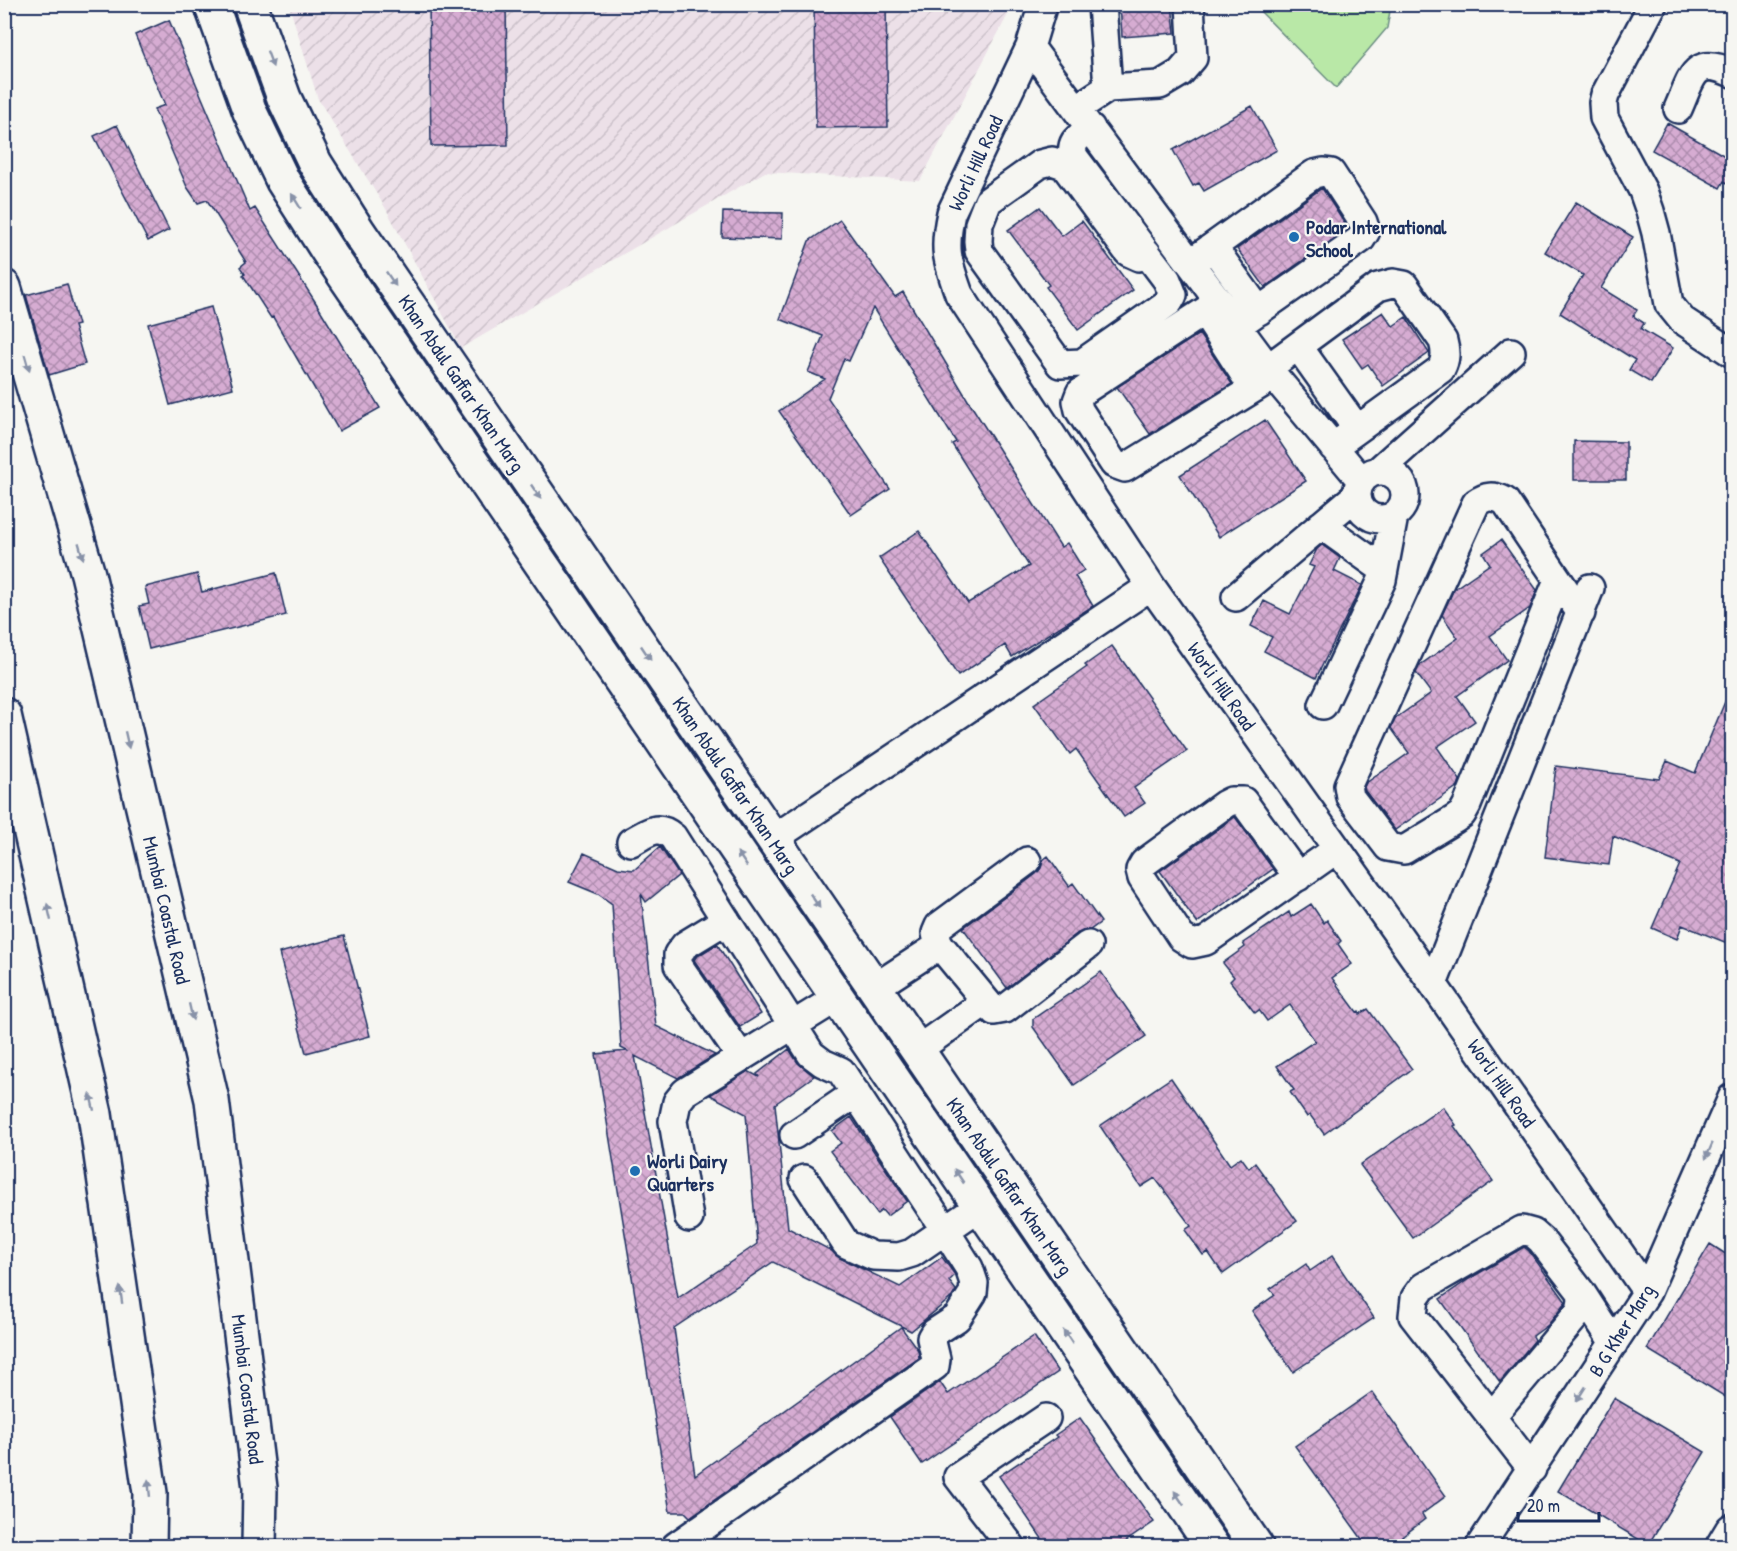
<svg xmlns="http://www.w3.org/2000/svg" width="1737" height="1551" font-family="'Patrick Hand',sans-serif">
  <style>
    .industrial { fill: url(#industrial-furrows) }
    .green { fill: #b9e8a7; stroke: #6a8c82; stroke-width: 1.5 }
    .building { fill: url(#building-cross-hatch); stroke: #1b2f5e; stroke-width: 1.5 }
    .lines { fill: none; stroke-linecap: round; stroke-linejoin: round }
    .street-casing { stroke: #1b2f5e; stroke-width: 32 }
    .primary-casing { stroke: #1b2f5e; stroke-width: 38 }
    .highway-casing { stroke: #1b2f5e; stroke-width: 38 }
    .street { stroke: #f6f6f2; stroke-width: 27 }
    .primary { stroke: #f6f6f2; stroke-width: 33 }
    .highway { stroke: #f6f6f2; stroke-width: 33 }
    .oneway { fill: #8892a8 }
    .poi-dot { fill: #1f6fb2; stroke: #f6f6f2; stroke-width: 2 }
    .labels { text-anchor: middle; dominant-baseline: central; stroke-width: 4.5; stroke-linejoin: round; paint-order: stroke }
    .street-label { font-size: 20px; fill: #1b2f5e; stroke: #f6f6f2 }
    .poi-label { font-size: 20px; font-weight: bold; fill: #1b2f5e; stroke: #f6f6f2; text-anchor: start }
  </style>
  <defs>
    <pattern id="industrial-furrows" width="10" height="10" patternUnits="userSpaceOnUse" patternTransform="scale(1.5)"><rect width="10" height="10" fill="#ece0e8"/><path d="M-1 1l2-2M0 10L10 0M9 11l2-2" fill="none" stroke="#cac0c9"/></pattern>
    <pattern id="building-cross-hatch" width="8" height="8" patternUnits="userSpaceOnUse" patternTransform="scale(1.5)"><rect width="8" height="8" fill="#d6acd2"/><path d="M0 0l8 8M0 8l8-8" fill="none" stroke="#ad8cae"/></pattern>
  </defs>
  <rect width="100%" height="100%" fill="#f6f6f2"/>
  <filter id="ink" filterUnits="userSpaceOnUse"><feTurbulence type="fractalNoise" baseFrequency=".0167" numOctaves="2"/><feDisplacementMap in="SourceGraphic" scale="12" xChannelSelector="R" yChannelSelector="G"/><feConvolveMatrix kernelMatrix="1 2 1 2 8 2 1 2 1" color-interpolation-filters="sRGB"/></filter>
  <g filter="url(#ink)">
    <path class="industrial" d="M 289,5 L 1013,5 L 920,181 L 765,172 L 461,348 L 386,209 L 318,99 Z"/>
    <path class="green" d="M 1254,5 L 1391,5 L 1387,28 L 1336,88 Z"/>
    <path class="building" d="M 429,4 L 506,4 L 508,145 L 431,146 Z
      M 814,4 L 886,4 L 888,127 L 816,128 Z
      M 1120,4 L 1172,4 L 1175,33 L 1122,37 Z
      M 169,20 L 250,211 L 255,208 L 316,303 L 380,408 L 339,431 L 273,317 L 271,318 L 243,275 L 245,274 L 240,267 L 246,262 L 207,200 L 198,203 L 187,187 L 154,109 L 165,105 L 135,35 Z
      M 1252,106 L 1277,150 L 1204,191 L 1199,183 L 1193,186 L 1173,150 Z
      M 1667,123 L 1732,160 L 1732,186 L 1724,181 L 1720,188 L 1652,150 Z
      M 117,125 L 169,230 L 148,241 L 94,136 Z
      M 1322,188 L 1348,229 L 1265,287 L 1237,249 Z
      M 1576,202 L 1633,237 L 1601,288 L 1637,310 L 1633,316 L 1644,323 L 1641,329 L 1673,348 L 1651,383 L 1629,370 L 1635,360 L 1560,313 L 1583,275 L 1545,252 Z
      M 1040,207 L 1062,236 L 1082,221 L 1133,290 L 1078,330 L 1046,287 L 1049,285 L 1008,230 Z
      M 723,212 L 783,213 L 782,239 L 722,237 Z
      M 840,220 L 895,297 L 903,292 L 969,402 L 1061,547 L 1067,543 L 1084,570 L 1075,576 L 1093,606 L 1012,657 L 1005,645 L 958,676 L 879,558 L 919,531 L 968,603 L 1029,566 L 952,444 L 956,442 L 873,308 L 849,361 L 844,359 L 828,398 L 890,489 L 851,515 L 779,411 L 825,379 L 808,372 L 823,336 L 780,319 L 809,241 Z
      M 67,284 L 78,325 L 74,326 L 85,364 L 49,375 L 26,295 Z
      M 211,307 L 233,388 L 170,405 L 148,324 Z
      M 1383,312 L 1393,326 L 1406,317 L 1429,353 L 1383,386 L 1368,364 L 1362,368 L 1342,339 Z
      M 1199,334 L 1232,384 L 1150,434 L 1117,387 Z
      M 1265,420 L 1306,481 L 1219,537 L 1180,475 Z
      M 1574,441 L 1626,442 L 1626,480 L 1574,480 Z
      M 1501,540 L 1537,590 L 1530,608 L 1490,636 L 1507,660 L 1457,696 L 1475,721 L 1437,747 L 1460,780 L 1458,786 L 1395,830 L 1365,791 L 1364,787 L 1366,783 L 1409,753 L 1391,728 L 1396,718 L 1431,693 L 1416,673 L 1420,665 L 1458,638 L 1442,615 L 1454,589 L 1490,564 L 1483,553 Z
      M 1322,545 L 1340,558 L 1334,571 L 1362,585 L 1316,678 L 1264,651 L 1272,637 L 1251,626 L 1264,601 L 1290,614 L 1314,567 L 1309,565 L 1317,549 Z
      M 276,573 L 286,615 L 149,649 L 139,606 L 149,604 L 145,587 L 197,574 L 202,592 Z
      M 1112,646 L 1187,751 L 1134,788 L 1145,803 L 1124,817 L 1076,749 L 1070,754 L 1034,704 L 1087,667 L 1085,665 Z
      M 1732,685 L 1732,945 L 1682,925 L 1677,939 L 1652,928 L 1680,864 L 1613,836 L 1609,865 L 1545,857 L 1556,766 L 1659,779 L 1667,761 L 1695,773 Z
      M 1235,817 L 1273,869 L 1197,923 L 1160,871 Z
      M 660,847 L 679,875 L 646,902 L 641,894 L 656,1026 L 715,1055 L 678,1078 L 635,1056 L 678,1298 L 757,1244 L 746,1114 L 710,1095 L 748,1071 L 759,1077 L 757,1074 L 789,1049 L 798,1063 L 814,1076 L 775,1104 L 788,1228 L 832,1251 L 840,1258 L 900,1287 L 942,1257 L 955,1275 L 949,1281 L 956,1290 L 952,1297 L 911,1331 L 773,1262 L 674,1328 L 695,1475 L 901,1327 L 918,1350 L 919,1358 L 690,1517 L 685,1512 L 670,1512 L 596,1054 L 627,1051 L 621,1048 L 612,904 L 598,894 L 569,882 L 584,853 L 618,868 L 634,870 Z
      M 1048,856 L 1069,886 L 1073,883 L 1101,922 L 1090,930 L 1078,933 L 1007,988 L 963,928 L 1036,874 L 1041,868 L 1043,860 Z
      M 1311,904 L 1324,923 L 1327,920 L 1341,941 L 1338,944 L 1352,964 L 1332,978 L 1357,1012 L 1359,1011 L 1360,1014 L 1368,1009 L 1412,1069 L 1324,1134 L 1310,1115 L 1307,1117 L 1290,1092 L 1294,1090 L 1277,1066 L 1315,1041 L 1290,1005 L 1267,1021 L 1259,1010 L 1255,1013 L 1230,981 L 1234,977 L 1223,963 L 1245,947 L 1243,943 L 1289,912 L 1291,917 Z
      M 344,936 L 370,1036 L 306,1053 L 279,953 Z
      M 717,944 L 761,1014 L 740,1027 L 694,960 L 696,957 Z
      M 1101,972 L 1146,1036 L 1074,1085 L 1033,1027 L 1033,1019 Z
      M 1171,1078 L 1230,1165 L 1241,1157 L 1249,1168 L 1255,1163 L 1297,1221 L 1223,1274 L 1208,1252 L 1203,1255 L 1185,1230 L 1191,1226 L 1155,1178 L 1141,1187 L 1100,1126 Z
      M 1443,1107 L 1456,1125 L 1454,1126 L 1493,1181 L 1413,1238 L 1360,1165 Z
      M 851,1117 L 907,1201 L 887,1216 L 882,1210 L 877,1214 L 830,1151 L 841,1143 L 832,1131 Z
      M 1710,1244 L 1732,1258 L 1732,1401 L 1647,1349 Z
      M 1524,1247 L 1529,1251 L 1566,1302 L 1548,1325 L 1533,1336 L 1535,1340 L 1500,1382 L 1440,1299 L 1469,1279 Z
      M 1332,1256 L 1374,1318 L 1293,1372 L 1252,1311 L 1275,1295 L 1270,1289 L 1306,1264 L 1310,1271 Z
      M 1034,1336 L 1058,1372 L 922,1464 L 890,1417 L 940,1382 L 948,1394 Z
      M 1372,1392 L 1446,1496 L 1422,1514 L 1425,1519 L 1390,1546 L 1367,1546 L 1295,1446 Z
      M 1614,1398 L 1705,1452 L 1648,1545 L 1558,1491 Z
      M 1080,1418 L 1154,1522 L 1119,1546 L 1047,1546 L 999,1476 L 1057,1437 L 1055,1435 Z"/>
    <g class="lines">
      <g class="street-casing">
        <path id="street" d="M 1043,4 L 1030,47 L 951,213 C 943,250 947,260 959,294 L 1151,586 L 1433,984 L 1647,1292
          M 1102,4 L 1108,88
          M 1653,4 L 1605,95 L 1603,103 L 1604,118 L 1643,191 L 1650,211 L 1656,233 L 1669,304 L 1682,320 L 1732,353
          M 1030,47 L 1274,376 L 1361,480
          M 1076,109 L 1108,88 L 1160,85 L 1180,73 L 1193,58 L 1190,4
          M 1678,109 C 1692,78 1693,55 1732,73
          M 1091,128 C 1079,137 1069,141 1074,157 L 1167,280 L 1173,295 L 1169,302 L 1082,363 L 1060,364 L 979,251 L 978,241 L 979,224 L 988,201 L 1040,164 L 1052,161 L 1064,165 L 1128,252 L 1139,257 L 1147,253
          M 1213,247 L 1259,311
          M 1190,263 L 1314,174 L 1323,172 L 1331,173 L 1363,222 L 1366,231 L 1361,239 L 1237,326
          M 1219,302 L 1080,393 L 1077,401 L 1079,410 L 1114,464 L 1125,468 L 1274,376
          M 1204,312 L 1253,388
          M 1298,346 L 1357,429
          M 1268,368 L 1378,287 L 1393,283 L 1404,285 L 1443,341 C 1446,352 1446,359 1441,369 L 1333,447
          M 1379,470 L 1511,352
          M1357 495a24 24 0 1 1 48 0a24 24 0 1 1-48 0Z
          M 1321,525 L 1384,570
          M 1558,580 L 1467,805 L 1462,814 L 1455,819 L 1404,850 L 1388,847 L 1350,797 L 1348,785 L 1476,503 C 1486,496 1493,495 1505,501 C 1530,538 1555,576 1581,613
          M 1236,597 L 1357,495
          M 1323,705 L 1382,580 L 1394,516
          M 773,839 L 1151,586
          M 631,842 C 648,833 657,823 673,837 L 811,1054 L 823,1063 L 841,1071 L 945,1230 L 969,1268 L 974,1283 L 973,1293 L 957,1318 L 934,1333 L 931,1338 L 936,1359 L 935,1366 L 676,1546
          M 1027,861 L 939,926 L 936,933 L 938,943 L 994,1011 L 1005,1009 L 1088,945
          M 1298,877 L 1243,801 L 1231,801 L 1225,804 L 1144,863 L 1140,870 L 1142,878 L 1181,937 L 1192,944 L 1206,941 L 1337,849
          M 726,920 L 685,945 L 678,954 L 678,965 L 741,1057
          M 1433,984 L 1590,588
          M 874,988 L 940,945
          M 917,1050 L 985,1002
          M 794,1135 L 856,1093
          M 804,1179 L 846,1244 L 873,1256 L 899,1257 L 912,1253 L 979,1207
          M 689,1218 L 673,1121 L 677,1102 L 685,1092 L 837,998
          M 1581,1292 L 1614,1343
          M 1492,1416 L 1580,1311 L 1582,1301 L 1581,1292 L 1541,1240 L 1533,1233 L 1522,1230 L 1423,1287 L 1415,1298 L 1413,1316 L 1532,1469
          M 1011,1546 L 958,1477 L 1046,1418
          M 1480,1546 L 1647,1292 L 1732,1098"/>
      </g>
      <g class="primary-casing">
        <path id="primary" d="M 211,4 L 250,112 L 283,181 L 327,250 L 1212,1546
          M 250,4 L 284,98 L 315,163 L 358,231 L 1256,1546
          M 1723,1546 L 1732,1531"/>
      </g>
      <g class="highway-casing">
        <path id="highway" d="M 4,287 L 88,574 L 212,1100 L 260,1488 L 259,1546
          M 4,715 L 95,1114 L 150,1493 L 149,1546"/>
      </g>
      <use href="#street" class="street"/>
      <use href="#primary" class="primary"/>
      <use href="#highway" class="highway"/>
    </g>
    <defs><path id="oneway-solid" d="M-6-.8H1V-3.2L6.5 0L1 3.2V.8H-6Z" transform="scale(1.5)"/></defs>
    <g class="oneway">
      <use href="#oneway-solid" transform="translate(270 59) rotate(70)"/>
      <use href="#oneway-solid" transform="translate(296 201) rotate(-122)"/>
      <use href="#oneway-solid" transform="translate(391 279) rotate(56)"/>
      <use href="#oneway-solid" transform="translate(27 363) rotate(74)"/>
      <use href="#oneway-solid" transform="translate(536 492) rotate(56)"/>
      <use href="#oneway-solid" transform="translate(81 551) rotate(74)"/>
      <use href="#oneway-solid" transform="translate(646 653) rotate(56)"/>
      <use href="#oneway-solid" transform="translate(127 740) rotate(77)"/>
      <use href="#oneway-solid" transform="translate(742 859) rotate(-124)"/>
      <use href="#oneway-solid" transform="translate(815 901) rotate(56)"/>
      <use href="#oneway-solid" transform="translate(49 912) rotate(-103)"/>
      <use href="#oneway-solid" transform="translate(191 1012) rotate(77)"/>
      <use href="#oneway-solid" transform="translate(92 1102) rotate(-103)"/>
      <use href="#oneway-solid" transform="translate(1709 1151) rotate(114)"/>
      <use href="#oneway-solid" transform="translate(959 1176) rotate(-124)"/>
      <use href="#oneway-solid" transform="translate(121 1295) rotate(-98)"/>
      <use href="#oneway-solid" transform="translate(1068 1337) rotate(-124)"/>
      <use href="#oneway-solid" transform="translate(1581 1394) rotate(123)"/>
      <use href="#oneway-solid" transform="translate(149 1488) rotate(-96)"/>
      <use href="#oneway-solid" transform="translate(1179 1498) rotate(-124)"/>
    </g>
  </g>
  <g class="poi-dot">
    <circle cx="1294" cy="237" r="6"/>
    <circle cx="635" cy="1171" r="6"/>
  </g>
  <g class="labels">
    <g class="street-label">
      <text transform="translate(975 163) rotate(-65)">Worli Hill Road</text>
      <text transform="translate(462 383) rotate(56)">Khan Abdul Gaffar Khan Marg</text>
      <text transform="translate(1222 686) rotate(55)">Worli Hill Road</text>
      <text transform="translate(736 785) rotate(56)">Khan Abdul Gaffar Khan Marg</text>
      <text transform="translate(167 910) rotate(77)">Mumbai Coastal Road</text>
      <text transform="translate(1502 1083) rotate(55)">Worli Hill Road</text>
      <text transform="translate(1010 1186) rotate(56)">Khan Abdul Gaffar Khan Marg</text>
      <text transform="translate(1621 1330) rotate(-58)">B G Kher Marg</text>
      <text transform="translate(248 1389) rotate(83)">Mumbai Coastal Road</text>
    </g>
    <g class="poi-label">
      <text x="1306" y="226">Podar International<tspan x="1306" dy="23">School</tspan></text>
      <text x="647" y="1160">Worli Dairy<tspan x="647" dy="23">Quarters</tspan></text>
    </g>
  </g>
  <rect width="1737" height="1551" fill="none" stroke="#f6f6f2" stroke-width="24"/>
  <rect x="12" y="12" width="1713" height="1527" fill="none" stroke="#1b2f5e" stroke-width="2" filter="url(#ink)"/>
  <path d="M1518 1512v9h81v-9" fill="none" stroke="#1b2f5e" stroke-width="3"/>
  <text x="1527" y="1512" font-size="18" fill="#1b2f5e" stroke="#f6f6f2" stroke-width="4.5" paint-order="stroke">20 m</text>
</svg>
